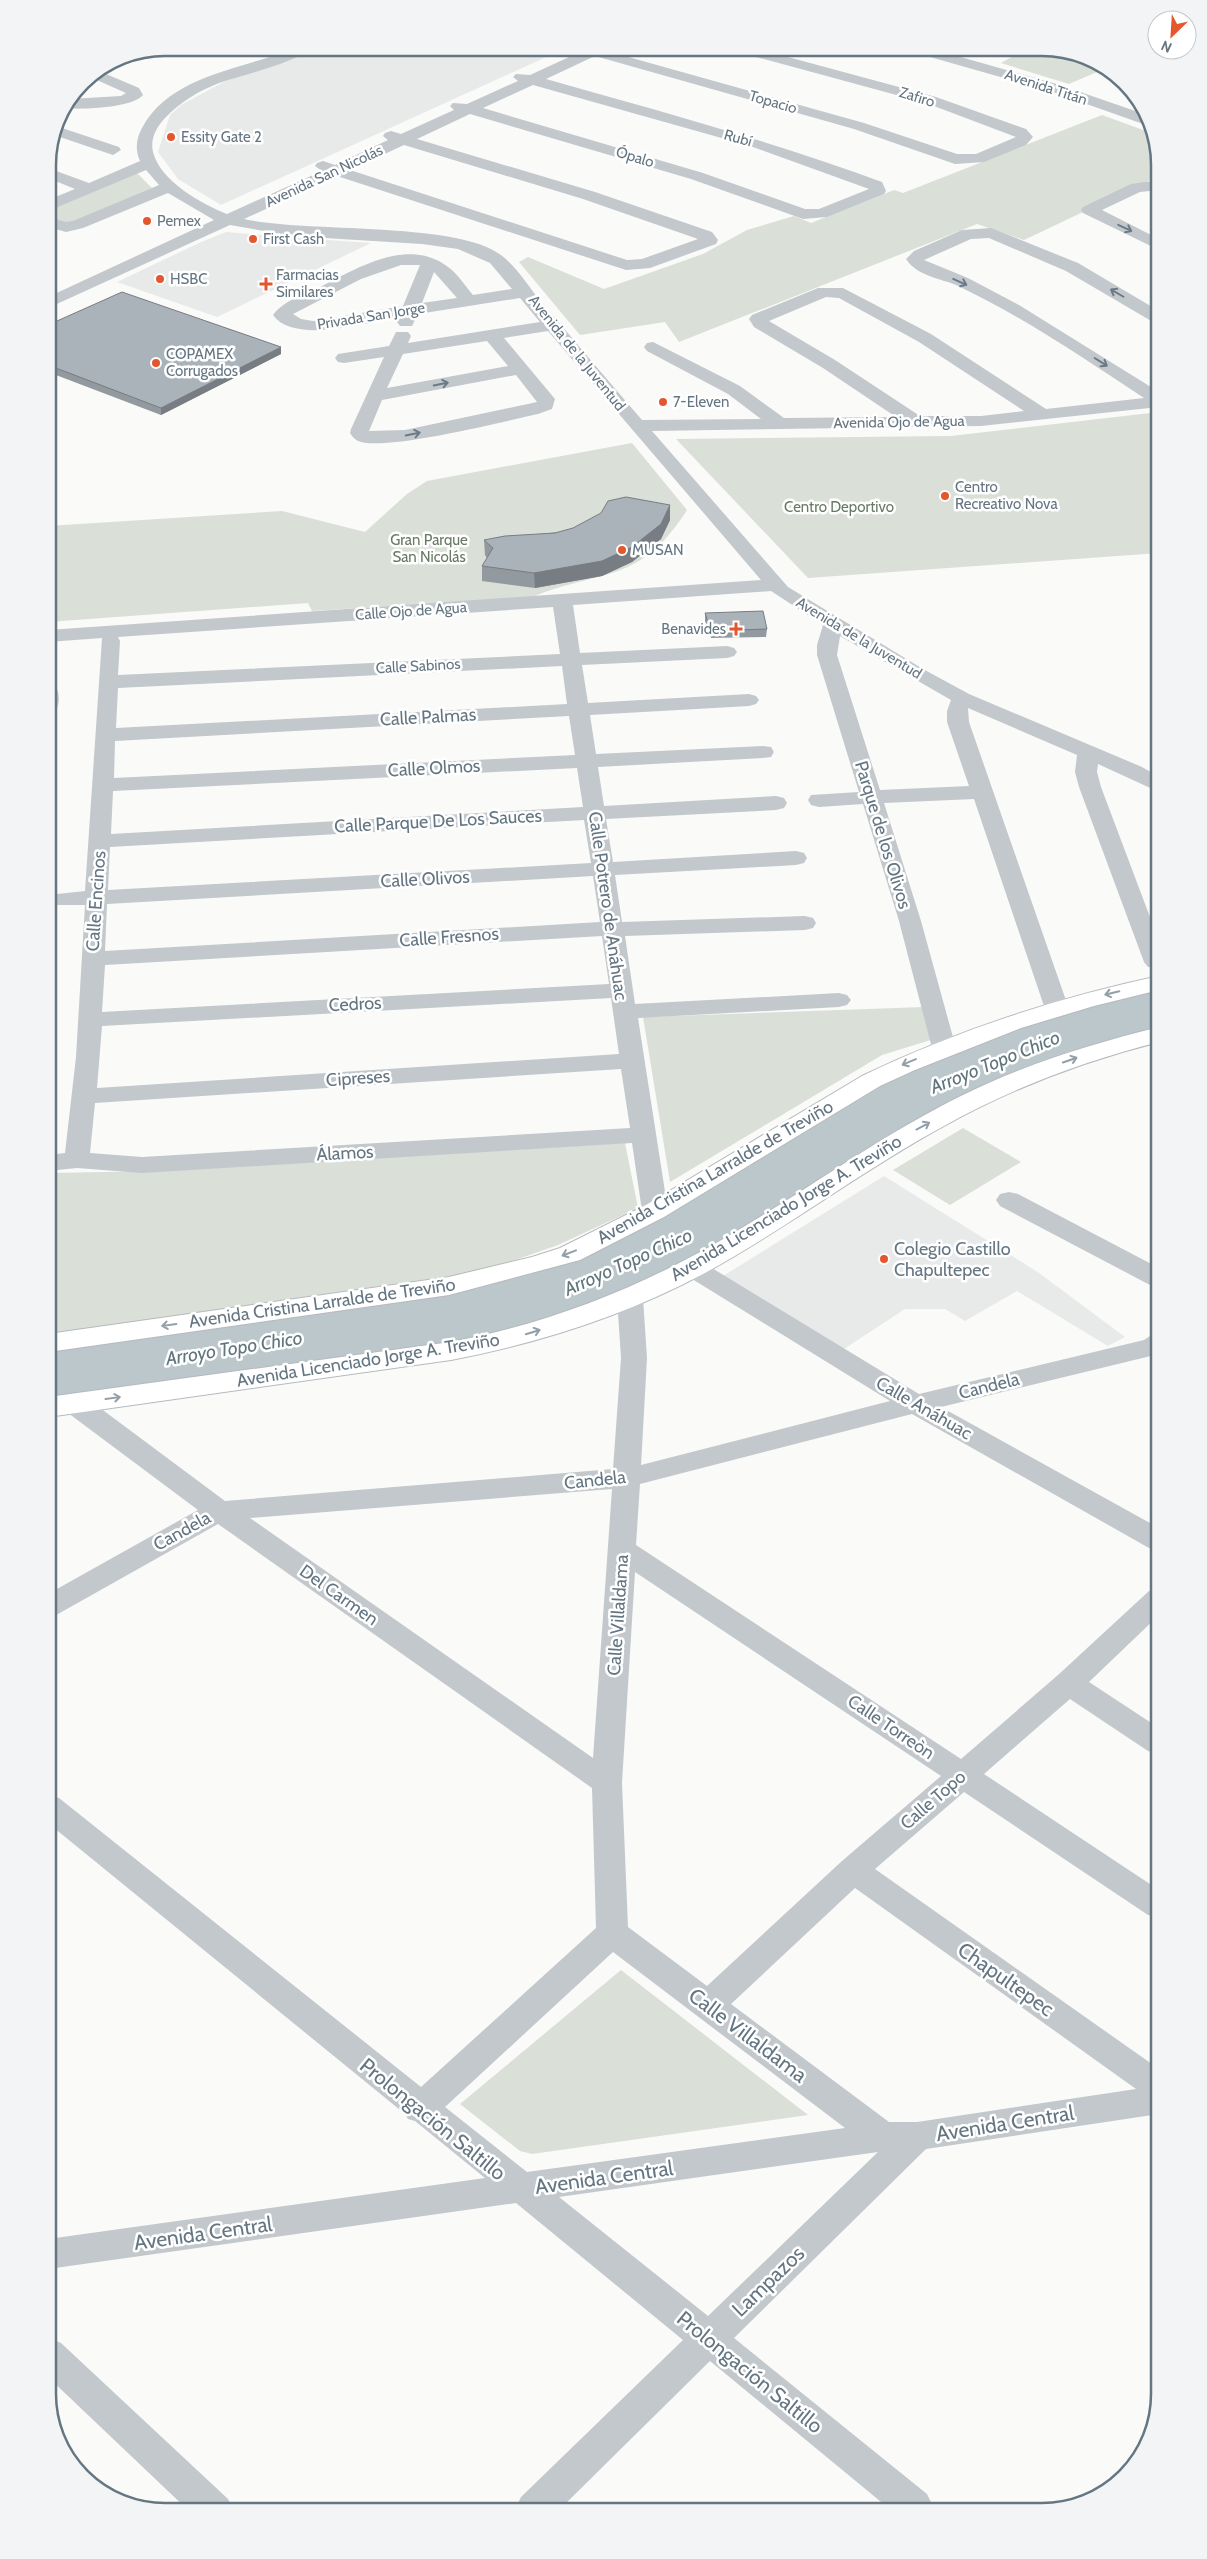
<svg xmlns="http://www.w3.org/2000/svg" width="1207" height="2559" font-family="Cabin,sans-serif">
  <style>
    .built { fill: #e8e9e9 }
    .green { fill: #dadfd7 }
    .water { fill: #bbc7cb }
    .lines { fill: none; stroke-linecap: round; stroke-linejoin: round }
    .major-casing { stroke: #b5babe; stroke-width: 2 }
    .minor { fill: #c3c8cc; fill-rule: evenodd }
    .major { fill: #fff; fill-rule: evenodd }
    .wall { fill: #929a9f }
    .shaded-wall { fill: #777d82 }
    .building { fill: #aab3b9; stroke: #777d82 }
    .oneway { stroke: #6a7a87 }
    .oneway2 { stroke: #939fa8 }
    .poi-dot { fill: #e4572e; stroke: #fff; stroke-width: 2 }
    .labels { text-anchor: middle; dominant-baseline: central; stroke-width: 5; stroke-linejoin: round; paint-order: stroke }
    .far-street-label { font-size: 15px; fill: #657683; stroke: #fff }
    .far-poi-label { font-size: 15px; fill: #657683; stroke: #fff; text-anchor: start }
    .far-park-label { font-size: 15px; fill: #687a64; stroke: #fff }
    .street-label { font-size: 18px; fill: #657683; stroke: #fff }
    .poi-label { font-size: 18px; fill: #657683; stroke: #fff; text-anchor: start }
    .water-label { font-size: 19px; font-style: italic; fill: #60757c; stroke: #fff }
    .near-street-label { font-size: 21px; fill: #657683; stroke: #fff }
    .rim { fill: none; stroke: #657683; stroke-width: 2.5 }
  </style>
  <rect width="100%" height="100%" fill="#fafaf8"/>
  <path class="built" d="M 316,48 L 566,48 L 221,205 L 178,179 L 158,152 L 170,115 L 181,105 L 229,79 L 306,53 Z
    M 226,232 L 285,237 L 371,243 L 217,317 L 117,282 L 199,243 Z
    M 884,1176 L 1039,1273 L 1125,1337 L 1108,1346 L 1017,1291 L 965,1321 L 945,1309 L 905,1309 L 844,1349 L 723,1276 Z"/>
  <path class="green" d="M 1028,48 L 1049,48 L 1104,69 L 1069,84 L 1001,63 Z
    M 1102,115 L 1154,134 L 1159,176 L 1024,240 L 977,224 L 679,342 L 665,322 L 580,335 L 519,262 L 528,257 L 604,289 L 703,254 L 747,230 L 794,216 L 811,223 L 894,190 L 903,193 Z
    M 135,171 L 152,188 L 69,224 L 48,217 L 48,210 Z
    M 1159,412 L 1159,553 L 808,578 L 676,439 L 951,436 Z
    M 632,443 L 687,510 C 639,585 604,568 532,597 L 312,611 L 308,603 L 48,622 L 48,526 L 282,511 L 365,532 L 407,494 L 427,481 Z
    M 924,1007 L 934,1039 L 882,1055 L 670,1182 L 643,1017 Z
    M 963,1128 L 1021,1162 L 950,1205 L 893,1170 Z
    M 625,1143 L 638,1208 L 558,1245 L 484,1271 L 48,1334 L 48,1173 L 161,1171 Z
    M 621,1970 L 808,2115 L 532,2154 L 520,2151 L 460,2104 Z"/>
  <path class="water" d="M 1159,983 L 1159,1035 L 1125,1043 L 1021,1078 L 760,1227 L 534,1331 L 48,1407 L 48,1343 L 539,1264 L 904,1064 L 1109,993 Z"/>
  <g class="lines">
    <g class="major-casing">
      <path id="major" d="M 1159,976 L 1159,990 L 1094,1006 L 1021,1028 L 915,1070 L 880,1086 L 664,1217 L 580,1260 L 449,1295 L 48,1352 L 48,1334 L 449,1277 L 532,1257 L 560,1248 L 646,1205 L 862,1076 C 958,1030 1056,998 1159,976 Z
        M 1159,1027 L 1159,1042 C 1084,1061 1012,1088 944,1126 C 861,1171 786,1229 703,1274 C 624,1316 539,1343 451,1360 L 48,1417 L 48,1397 L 451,1342 C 546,1324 634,1290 718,1242 C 801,1195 877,1137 963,1095 C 1026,1064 1091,1044 1159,1027 Z"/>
    </g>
    <path class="minor" d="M 237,48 L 256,48 L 259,51 L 252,55 L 239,51 Z
      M 294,48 L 311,48 C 303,60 237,77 219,83 C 199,91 180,102 165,118 C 156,128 150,139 153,152 C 160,181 202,204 227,214 L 322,171 L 315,166 L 317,163 L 323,161 L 335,165 L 388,140 L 383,136 L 385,133 L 391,131 L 401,134 L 454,110 L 450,106 L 453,103 L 467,104 L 518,81 L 513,77 L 516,74 L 530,75 L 580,52 L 574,48 L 608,48 L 607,51 L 864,123 L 957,154 L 976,154 L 1016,137 L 926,103 L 734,51 L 732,48 L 755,48 L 936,97 L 1026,129 L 1033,137 L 1026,145 L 984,162 L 955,164 L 854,129 L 595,56 L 546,79 C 659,111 771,141 882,182 L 886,191 L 884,194 L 827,217 L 803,219 L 691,179 L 470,114 L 417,139 L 595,192 L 712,232 L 718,240 L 716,244 L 650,268 L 626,270 L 337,176 L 244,219 C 306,233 457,221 501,255 C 518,268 530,289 542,303 C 575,341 608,381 642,420 L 761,419 L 728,394 L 647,351 L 644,347 L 647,343 L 653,342 L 740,386 L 784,418 L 896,417 L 823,368 L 754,327 L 749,319 L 752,315 L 818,288 L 843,288 L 931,334 L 1046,409 L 1144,398 C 1083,358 1022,316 956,285 C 939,278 917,276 906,259 L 914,251 L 962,230 L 991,228 L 1078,263 L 1159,311 L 1159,323 L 1153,322 L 1066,271 L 989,238 L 971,239 L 924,260 L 968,278 L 1019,305 L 1159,392 L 1159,407 L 981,426 L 652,431 L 788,587 L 923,669 L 969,694 L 1142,767 L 1159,777 L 1159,792 L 1098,764 L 1097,772 L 1101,787 L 1159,941 L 1159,968 L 1148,967 L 1144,962 L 1079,787 L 1075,772 L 1077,755 L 968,708 L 969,722 L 1069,1009 L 1065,1014 L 1057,1016 L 1049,1014 L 1045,1009 L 974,799 L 884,803 L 921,921 L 956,1048 L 953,1053 L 944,1055 L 935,1053 L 932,1048 L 899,921 L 863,804 L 819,807 L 811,805 L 808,800 L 811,795 L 859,792 L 817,655 L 817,645 L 823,625 L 771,591 L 573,605 L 580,653 L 727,646 L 734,648 L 737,652 L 734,656 L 727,658 L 582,665 L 588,703 L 749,694 L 756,696 L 759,700 L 756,704 L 749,706 L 590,715 L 596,754 L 763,746 L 771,747 L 774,752 L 771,757 L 763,758 L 598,767 L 604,806 L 776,796 L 784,798 L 787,803 L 784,808 L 776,810 L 606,819 L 613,862 L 796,851 L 804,853 L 807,858 L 804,863 L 796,865 L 615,875 L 622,922 L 805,916 L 813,918 L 816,923 L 813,928 L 805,930 L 625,936 L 635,1004 L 839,993 L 847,995 L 851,1000 L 847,1005 L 839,1007 L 638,1018 L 668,1211 L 664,1217 L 655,1219 L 646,1217 L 642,1211 L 632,1143 L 142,1173 L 77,1168 L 48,1171 L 48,1155 L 65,1153 L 76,1057 L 85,905 L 48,905 L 48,895 L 85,891 L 102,638 L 48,642 L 48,630 L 761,580 L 548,331 L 504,338 L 555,399 L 552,409 L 538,414 C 506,421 382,452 358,441 C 354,439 352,436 350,433 L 351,429 L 384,357 L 344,363 L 338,362 L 335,358 L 338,354 L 389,346 L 396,332 L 408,332 L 411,336 L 408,343 L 540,322 L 520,298 L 418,314 L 412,326 L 400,326 L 397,322 L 399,317 C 368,322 294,345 273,315 C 284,300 306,294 322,286 C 359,267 409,237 448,267 C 458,274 465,286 473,295 L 512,289 L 490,263 L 458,249 L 422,244 L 292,236 L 230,225 L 48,308 L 48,297 L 214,220 L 168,193 L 83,228 L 66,232 L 48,227 L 48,217 L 66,222 L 73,221 L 159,185 L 146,170 L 48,211 L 48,200 L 75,189 L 48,178 L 48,168 L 89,183 L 140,161 C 135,150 136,139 142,128 C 171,74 243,70 294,48 ZM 533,85 L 750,146 L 869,189 L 819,209 L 805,209 L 703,173 L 483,108 ZM 404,145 L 583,199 L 698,239 L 642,259 L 627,260 L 350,170 ZM 401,265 L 420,265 L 403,306 L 313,321 L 301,319 L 293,314 L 361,279 ZM 434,272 L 457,298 L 422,303 ZM 826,297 L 839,298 L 919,342 L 1024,411 L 981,416 L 920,416 L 835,360 L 769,321 ZM 487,341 L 508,366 L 387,388 L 403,354 ZM 516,375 L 537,402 L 405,430 L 369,431 L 382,400 ZM 553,607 L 560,654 L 118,675 L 120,641 L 118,637 ZM 840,636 L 951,700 L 947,711 L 947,722 L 969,786 L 880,790 L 837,655 ZM 562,666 L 567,704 L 116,728 L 118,688 ZM 569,716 L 575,755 L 114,778 L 115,741 ZM 577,768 L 583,807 L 111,834 L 113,791 ZM 584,820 L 591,863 L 108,890 L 110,847 ZM 593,876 L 600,922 L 105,951 L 107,904 ZM 602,936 L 609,984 L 102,1012 L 105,965 ZM 611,998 L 619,1054 L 97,1088 L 102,1026 ZM 621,1069 L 630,1128 L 142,1157 L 90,1153 L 95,1103 Z
      M 907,48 L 929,48 L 1060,85 L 1144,114 L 1151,125 L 1143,124 L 1050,91 L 909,51 Z
      M 99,71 L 139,88 L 143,95 C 133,108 79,110 64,108 L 70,99 L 121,96 L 126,93 L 90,77 Z
      M 56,126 L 119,147 L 121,150 L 113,155 L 54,135 Z
      M 1159,180 L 1159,190 L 1140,192 L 1102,210 L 1159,239 L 1159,250 L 1083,213 L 1081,210 L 1083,207 L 1131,184 Z
      M 48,683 L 55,685 C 60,692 60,705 55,712 L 48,714 Z
      M 1009,1192 L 1018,1194 L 1159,1268 L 1159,1287 L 1150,1285 L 1000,1206 L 996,1200 L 1000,1194 Z
      M 693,1260 L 702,1262 L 919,1394 L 1144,1340 L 1150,1336 L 1159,1333 L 1159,1354 L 941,1407 L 1159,1528 L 1159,1551 L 1149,1548 L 912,1414 L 640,1484 L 636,1545 L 961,1759 L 1058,1675 L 1149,1591 L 1159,1588 L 1159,1615 L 1089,1682 L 1159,1728 L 1159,1754 L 1148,1751 L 1070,1699 L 984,1774 L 1159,1890 L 1159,1918 L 1148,1915 L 964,1792 L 875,1869 L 1159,2069 L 1159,2114 L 926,2149 L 734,2338 L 927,2494 L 933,2506 L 886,2506 L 710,2361 L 560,2509 L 515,2509 L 521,2497 L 683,2340 L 516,2203 L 48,2269 L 48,2239 L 485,2178 L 415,2121 L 408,2119 L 405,2114 L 48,1823 L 48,1794 L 59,1798 L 421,2087 L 596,1928 L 592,1788 L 218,1524 L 58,1614 L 48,1617 L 48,1594 L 198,1510 L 64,1410 L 60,1403 L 64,1396 L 74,1394 L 84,1396 L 225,1501 L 613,1469 L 621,1358 L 617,1298 L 621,1292 L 630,1289 L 639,1292 L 643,1298 L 647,1358 L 641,1465 L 890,1401 L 684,1274 L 680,1268 L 684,1262 ZM 612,1489 L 593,1758 L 250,1518 ZM 635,1572 L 941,1776 L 842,1861 L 707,1986 L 628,1927 L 622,1783 ZM 855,1888 L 1136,2089 L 917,2122 L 889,2122 L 731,2004 ZM 613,1952 L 845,2128 L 527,2172 L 445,2107 ZM 878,2152 L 708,2316 L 559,2197 Z
      M 48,2338 L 61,2343 L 228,2499 L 234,2511 L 189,2511 L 48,2377 Z"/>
    <use href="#major" class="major"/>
  </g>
  <path class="wall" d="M 48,325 L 281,354 L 161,415 L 48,372 Z
    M 670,520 L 661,539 L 632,562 L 602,576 L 535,588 L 482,581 L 482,566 L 487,558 L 485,555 L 484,540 Z
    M 705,613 L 767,629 L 766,637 L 711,638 L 705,621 Z"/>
  <path class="shaded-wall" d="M 281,347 L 281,354 L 161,415 L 161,408 Z
    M 670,505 L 670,520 L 661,539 L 632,562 L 602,576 L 535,588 L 534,573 Z"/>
  <path class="building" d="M 122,292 L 281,347 L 161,408 L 48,365 L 48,325 Z
    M 626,497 L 670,505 L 661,524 L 632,547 L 602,561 L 534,573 L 482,566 L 493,548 L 484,540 L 505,536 L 555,533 L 573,528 L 601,513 L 608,501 Z
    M 763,611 L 767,629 L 711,631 L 705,613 Z"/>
  <defs><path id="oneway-shaft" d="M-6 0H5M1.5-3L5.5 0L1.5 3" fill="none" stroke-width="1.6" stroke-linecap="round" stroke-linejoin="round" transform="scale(1.25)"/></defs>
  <g class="oneway">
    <use href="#oneway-shaft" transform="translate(1125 228) rotate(25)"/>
    <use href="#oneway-shaft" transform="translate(960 282) rotate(24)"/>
    <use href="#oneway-shaft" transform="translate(1117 293) rotate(-150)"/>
    <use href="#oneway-shaft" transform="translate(1101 362) rotate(32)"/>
    <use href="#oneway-shaft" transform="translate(441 384) rotate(-11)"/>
    <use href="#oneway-shaft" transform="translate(413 434) rotate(-11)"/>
  </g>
  <g class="oneway2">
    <use href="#oneway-shaft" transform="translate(1112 993) rotate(167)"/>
    <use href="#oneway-shaft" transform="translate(1070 1060) rotate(-19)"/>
    <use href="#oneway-shaft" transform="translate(909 1062) rotate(157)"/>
    <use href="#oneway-shaft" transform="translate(923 1126) rotate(-28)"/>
    <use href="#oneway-shaft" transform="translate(569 1253) rotate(159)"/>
    <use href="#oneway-shaft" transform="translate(169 1325) rotate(172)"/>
    <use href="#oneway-shaft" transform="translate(533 1332) rotate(-17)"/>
    <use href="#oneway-shaft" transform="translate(113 1398) rotate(-8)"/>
  </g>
  <g class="poi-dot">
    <circle cx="171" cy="137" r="5"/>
    <circle cx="147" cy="221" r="5"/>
    <circle cx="253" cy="239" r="5"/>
    <circle cx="160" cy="279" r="5"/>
    <path d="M263.5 276.5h5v5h5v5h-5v5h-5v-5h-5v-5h5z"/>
    <circle cx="156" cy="363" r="5"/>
    <circle cx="663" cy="402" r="5"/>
    <circle cx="945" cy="496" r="5"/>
    <circle cx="622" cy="550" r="5"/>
    <path d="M733.5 621.5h5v5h5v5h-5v5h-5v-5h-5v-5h5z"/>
    <circle cx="884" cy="1259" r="5"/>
  </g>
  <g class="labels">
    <g class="far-street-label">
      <text transform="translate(1046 87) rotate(18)">Avenida Titán</text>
      <text transform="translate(917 97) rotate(17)">Zafiro</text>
      <text transform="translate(773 102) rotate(16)">Topacio</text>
      <text transform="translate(738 138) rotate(16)">Rubí</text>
      <text transform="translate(635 157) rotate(17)">Ópalo</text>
      <text transform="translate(324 176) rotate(-25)">Avenida San Nicolás</text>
      <text transform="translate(371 316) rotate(-9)">Privada San Jorge</text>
      <text transform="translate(577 353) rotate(51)">Avenida de la Juventud</text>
      <text transform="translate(899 422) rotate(-1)">Avenida Ojo de Agua</text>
      <text transform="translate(411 611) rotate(-4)">Calle Ojo de Agua</text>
      <text transform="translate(859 638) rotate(31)">Avenida de la Juventud</text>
      <text transform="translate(418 666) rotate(-3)">Calle Sabinos</text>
    </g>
    <g class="far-poi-label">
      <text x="181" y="137">Essity Gate 2</text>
      <text x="157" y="221">Pemex</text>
      <text x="263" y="239">First Cash</text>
      <text x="276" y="275">Farmacias<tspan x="276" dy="17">Similares</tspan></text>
      <text x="170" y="279">HSBC</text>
      <text x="166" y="354">COPAMEX<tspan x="166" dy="17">Corrugados</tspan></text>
      <text x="673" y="402">7-Eleven</text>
      <text x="955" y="487">Centro<tspan x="955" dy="17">Recreativo Nova</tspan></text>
      <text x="632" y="550">MUSAN</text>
      <text x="726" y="629" text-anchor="end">Benavides</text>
    </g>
    <g class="far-park-label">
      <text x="839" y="507">Centro Deportivo</text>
      <text x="429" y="540">Gran Parque<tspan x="429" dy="17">San Nicolás</tspan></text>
    </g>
    <g class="street-label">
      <text transform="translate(428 717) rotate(-3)">Calle Palmas</text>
      <text transform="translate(434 768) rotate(-3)">Calle Olmos</text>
      <text transform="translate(438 821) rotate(-3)">Calle Parque De Los Sauces</text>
      <text transform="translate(883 835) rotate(73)">Parque de los Olivos</text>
      <text transform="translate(425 879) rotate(-3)">Calle Olivos</text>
      <text transform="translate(96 901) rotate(-86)">Calle Encinos</text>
      <text transform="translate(608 906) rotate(82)">Calle Potrero de Anáhuac</text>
      <text transform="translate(449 937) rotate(-4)">Calle Fresnos</text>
      <text transform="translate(355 1004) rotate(-3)">Cedros</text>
      <text transform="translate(358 1078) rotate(-4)">Cipreses</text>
      <text transform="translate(345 1153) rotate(-3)">Álamos</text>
      <text transform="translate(715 1172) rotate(-30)">Avenida Cristina Larralde de Treviño</text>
      <text transform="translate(786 1208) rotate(-31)">Avenida Licenciado Jorge A. Treviño</text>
      <text transform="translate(322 1303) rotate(-8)">Avenida Cristina Larralde de Treviño</text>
      <text transform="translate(368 1360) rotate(-9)">Avenida Licenciado Jorge A. Treviño</text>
      <text transform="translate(989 1386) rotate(-14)">Candela</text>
      <text transform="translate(924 1408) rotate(30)">Calle Anáhuac</text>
      <text transform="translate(595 1480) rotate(-6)">Candela</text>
      <text transform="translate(182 1531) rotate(-29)">Candela</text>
      <text transform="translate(339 1595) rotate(35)">Del Carmen</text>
      <text transform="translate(618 1615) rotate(-86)">Calle Villaldama</text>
      <text transform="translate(891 1727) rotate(34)">Calle Torreòn</text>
      <text transform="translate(933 1800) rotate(-41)">Calle Topo</text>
    </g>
    <g class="poi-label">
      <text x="894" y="1249">Colegio Castillo<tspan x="894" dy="21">Chapultepec</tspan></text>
    </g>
    <g class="water-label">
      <text transform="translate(995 1062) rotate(-22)">Arroyo Topo Chico</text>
      <text transform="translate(628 1262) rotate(-24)">Arroyo Topo Chico</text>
      <text transform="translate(234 1348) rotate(-9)">Arroyo Topo Chico</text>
    </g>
    <g class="near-street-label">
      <text transform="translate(1006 1979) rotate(35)">Chapultepec</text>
      <text transform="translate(748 2035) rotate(37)">Calle Villaldama</text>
      <text transform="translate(433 2119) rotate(39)">Prolongación Saltillo</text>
      <text transform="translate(1005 2123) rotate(-9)">Avenida Central</text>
      <text transform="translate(604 2177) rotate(-8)">Avenida Central</text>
      <text transform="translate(203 2233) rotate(-8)">Avenida Central</text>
      <text transform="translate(768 2281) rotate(-44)">Lampazos</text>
      <text transform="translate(750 2372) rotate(39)">Prolongación Saltillo</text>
    </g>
  </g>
  <path d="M0 0H1207V2559H0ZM165 56H1042A109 109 0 0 1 1151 165V2394A109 109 0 0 1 1042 2503H165A109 109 0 0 1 56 2394V165A109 109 0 0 1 165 56Z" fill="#f3f4f5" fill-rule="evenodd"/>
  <path class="rim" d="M165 56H1042A109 109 0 0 1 1151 165V2394A109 109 0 0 1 1042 2503H165A109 109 0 0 1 56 2394V165A109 109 0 0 1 165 56Z"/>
  <g transform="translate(1172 35) rotate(205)"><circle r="24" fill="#ffffff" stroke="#c1c8cd"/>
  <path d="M0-4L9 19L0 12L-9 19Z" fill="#e4572e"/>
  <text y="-8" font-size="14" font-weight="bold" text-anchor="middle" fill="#657683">N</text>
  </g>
</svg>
